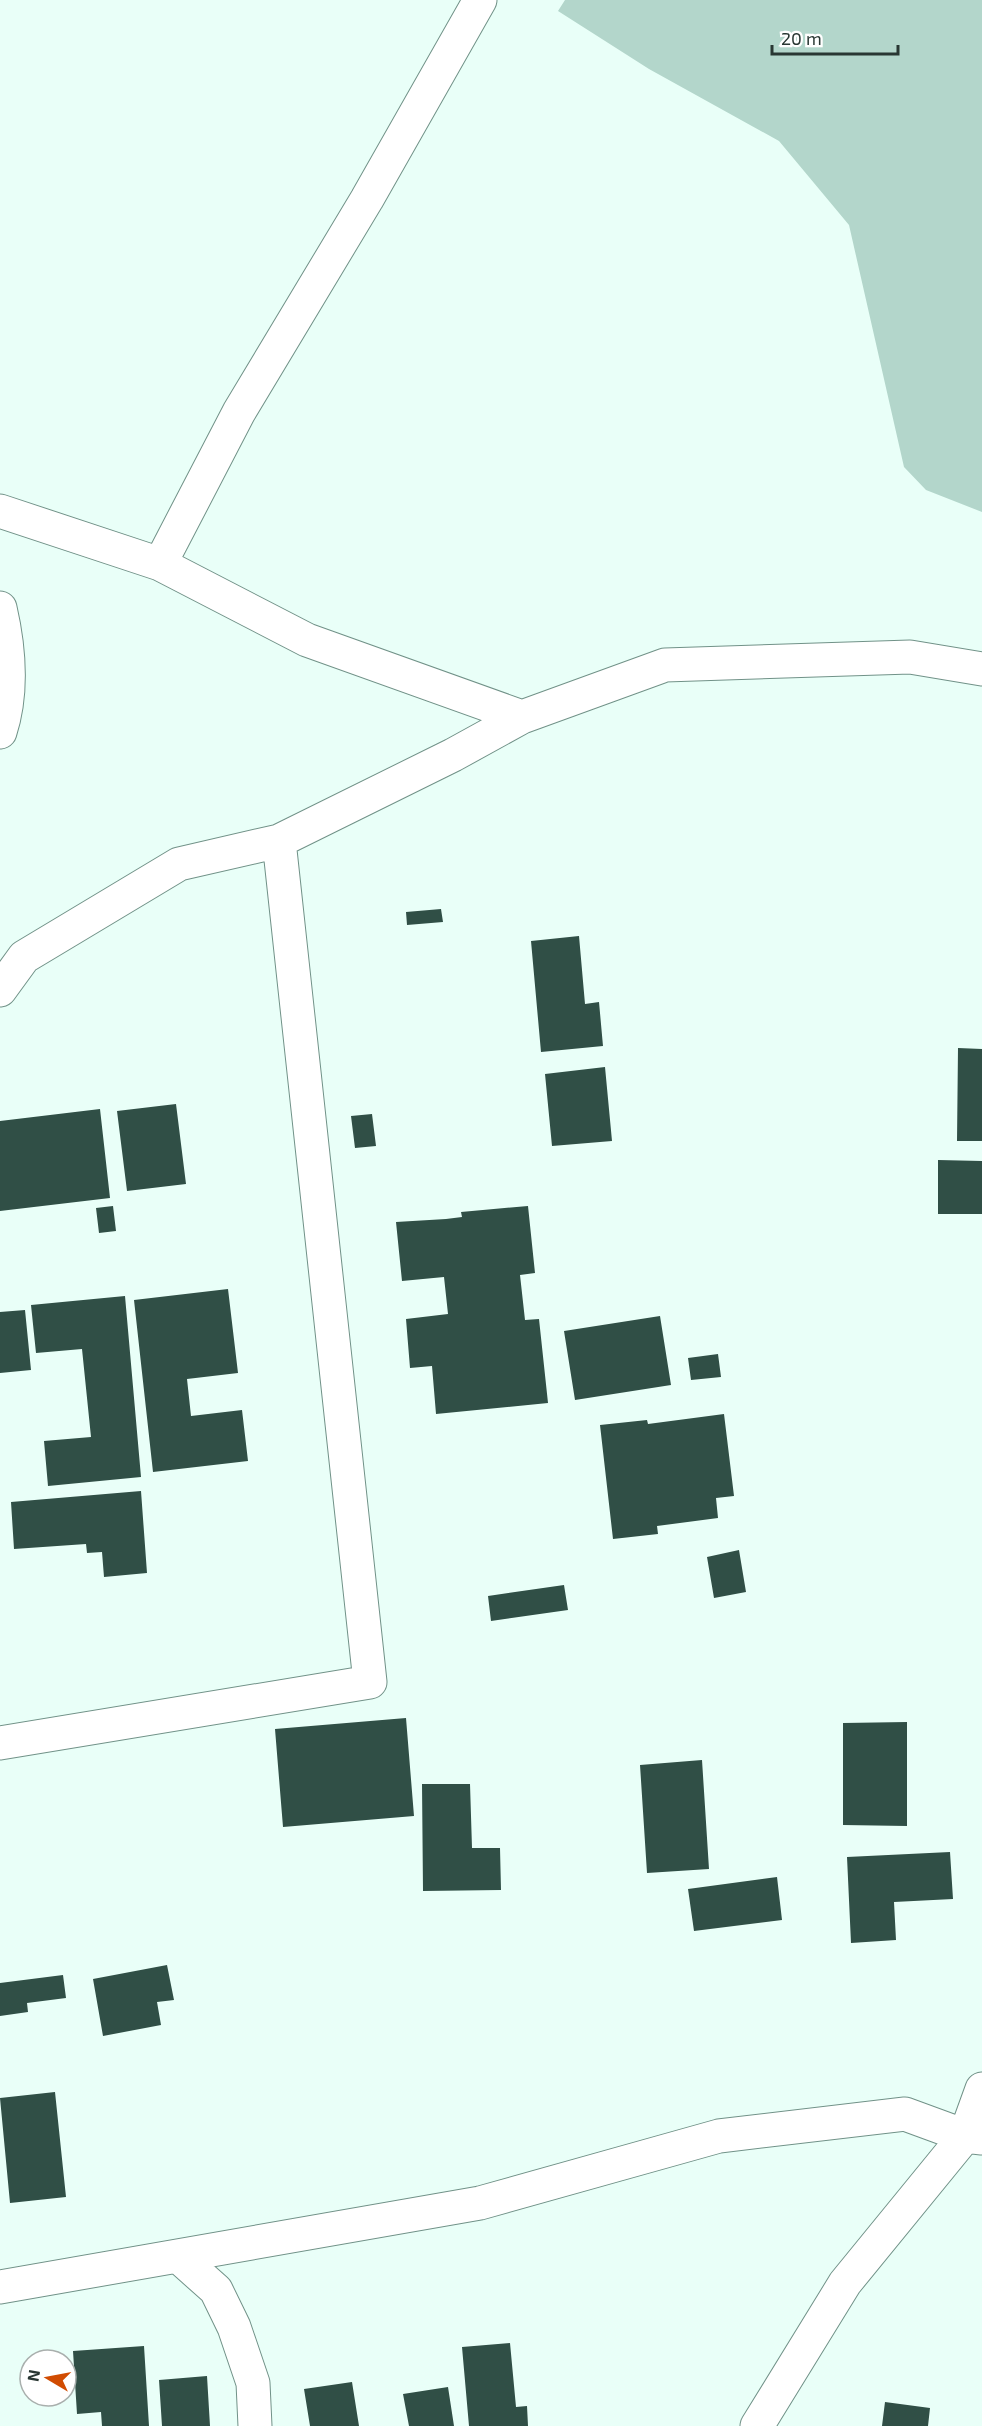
<svg xmlns="http://www.w3.org/2000/svg" width="982" height="2426" font-family="'Exo 2',sans-serif">
  <style>
    .water { fill: #b3d6cb }
    .building { fill: #304f46 }
    .lines { fill: none; stroke-linecap: round; stroke-linejoin: round }
    .minor-casing { stroke: #719288; stroke-width: 35 }
    .minor { stroke: #fff; stroke-width: 33 }
  </style>
  <rect width="100%" height="100%" fill="#e9fff8"/>
  <path class="water" d="M 565,0 L 982,0 L 982,512 L 926,490 L 904,467 L 849,225 L 779,141 L 649,69 L 558,11 Z"/>
  <path class="building" d="M 441,909 L 443,922 L 407,925 L 406,912 Z
    M 579,936 L 585,1004 L 599,1002 L 603,1046 L 541,1052 L 531,941 Z
    M 958,1048 L 982,1049 L 982,1141 L 957,1141 Z
    M 605,1067 L 612,1141 L 552,1146 L 545,1074 Z
    M 176,1104 L 186,1184 L 127,1191 L 117,1111 Z
    M 100,1109 L 110,1198 L 0,1211 L 0,1121 Z
    M 372,1114 L 376,1146 L 355,1148 L 351,1116 Z
    M 938,1160 L 982,1161 L 982,1214 L 938,1214 Z
    M 113,1206 L 116,1231 L 99,1233 L 96,1208 Z
    M 528,1206 L 535,1273 L 520,1275 L 525,1320 L 539,1319 L 548,1403 L 436,1414 L 432,1366 L 410,1368 L 406,1319 L 448,1314 L 444,1277 L 402,1281 L 396,1222 L 446,1219 L 462,1217 L 461,1212 Z
    M 228,1289 L 238,1373 L 187,1379 L 191,1416 L 242,1410 L 248,1461 L 153,1472 L 134,1300 Z
    M 125,1296 L 141,1477 L 48,1486 L 44,1441 L 91,1437 L 82,1349 L 36,1353 L 31,1305 Z
    M 25,1310 L 31,1370 L 0,1373 L 0,1312 Z
    M 660,1316 L 671,1385 L 575,1400 L 564,1331 Z
    M 718,1354 L 721,1377 L 691,1380 L 688,1358 Z
    M 724,1414 L 734,1496 L 716,1498 L 718,1518 L 657,1526 L 658,1534 L 613,1539 L 600,1425 L 647,1420 L 648,1424 Z
    M 141,1491 L 147,1573 L 104,1577 L 102,1552 L 87,1553 L 86,1544 L 14,1549 L 11,1502 Z
    M 739,1550 L 746,1592 L 714,1598 L 707,1557 Z
    M 564,1585 L 568,1610 L 491,1621 L 488,1596 Z
    M 406,1718 L 414,1816 L 283,1827 L 275,1729 Z
    M 907,1722 L 907,1826 L 843,1825 L 843,1723 Z
    M 702,1760 L 709,1869 L 647,1873 L 640,1765 Z
    M 422,1784 L 470,1784 L 472,1848 L 500,1848 L 501,1890 L 423,1891 Z
    M 950,1852 L 953,1899 L 894,1902 L 896,1940 L 851,1943 L 847,1857 Z
    M 777,1877 L 782,1920 L 694,1931 L 688,1889 Z
    M 167,1965 L 174,2000 L 157,2002 L 161,2025 L 103,2036 L 93,1979 Z
    M 63,1975 L 66,1998 L 27,2003 L 28,2012 L 0,2016 L 0,1983 Z
    M 55,2092 L 66,2197 L 10,2203 L 0,2098 Z
    M 510,2343 L 516,2407 L 527,2406 L 528,2426 L 469,2426 L 462,2347 Z
    M 144,2346 L 149,2426 L 102,2426 L 101,2412 L 77,2414 L 73,2351 Z
    M 207,2376 L 210,2426 L 162,2426 L 159,2380 Z
    M 352,2382 L 359,2426 L 310,2426 L 304,2389 Z
    M 448,2387 L 454,2426 L 409,2426 L 403,2394 Z
    M 885,2402 L 930,2408 L 928,2426 L 882,2426 Z"/>
  <g class="lines">
    <g class="minor-casing">
      <path id="minor" d="M 0,511 L 160,564 L 239,412 L 367,199 L 480,0
        M 160,564 L 307,640 L 522,717
        M 0,608 C 9,647 13,692 0,732
        M 0,990 L 24,957 L 179,864 L 279,841 L 453,755 L 522,717 L 665,665 L 910,657 L 982,669
        M 0,1743 L 370,1682 L 279,841
        M 179,2257 L 216,2290 L 234,2327 L 253,2383 L 255,2426
        M 0,2287 L 480,2203 L 719,2136 L 905,2114 L 965,2136 L 982,2138
        M 757,2426 L 845,2283 L 965,2136 L 982,2089"/>
    </g>
    <use href="#minor" class="minor"/>
  </g>
  <g transform="translate(48 2378) rotate(280)"><circle r="28" fill="#ffffff" stroke="#a9afad" stroke-width="1.5"/>
  <path d="M0-4.5L10 22L0 15L-10 22Z" fill="#d14c02"/>
  <text y="-9" font-size="16" font-weight="bold" text-anchor="middle" fill="#293733">N</text>
  </g>
  <path d="M772 45v9h126v-9" fill="none" stroke="#293733" stroke-width="3"/>
  <text x="781" y="45" font-size="18" fill="#293733" stroke="#ffffff" stroke-width="4.5" paint-order="stroke">20 m</text>
</svg>
